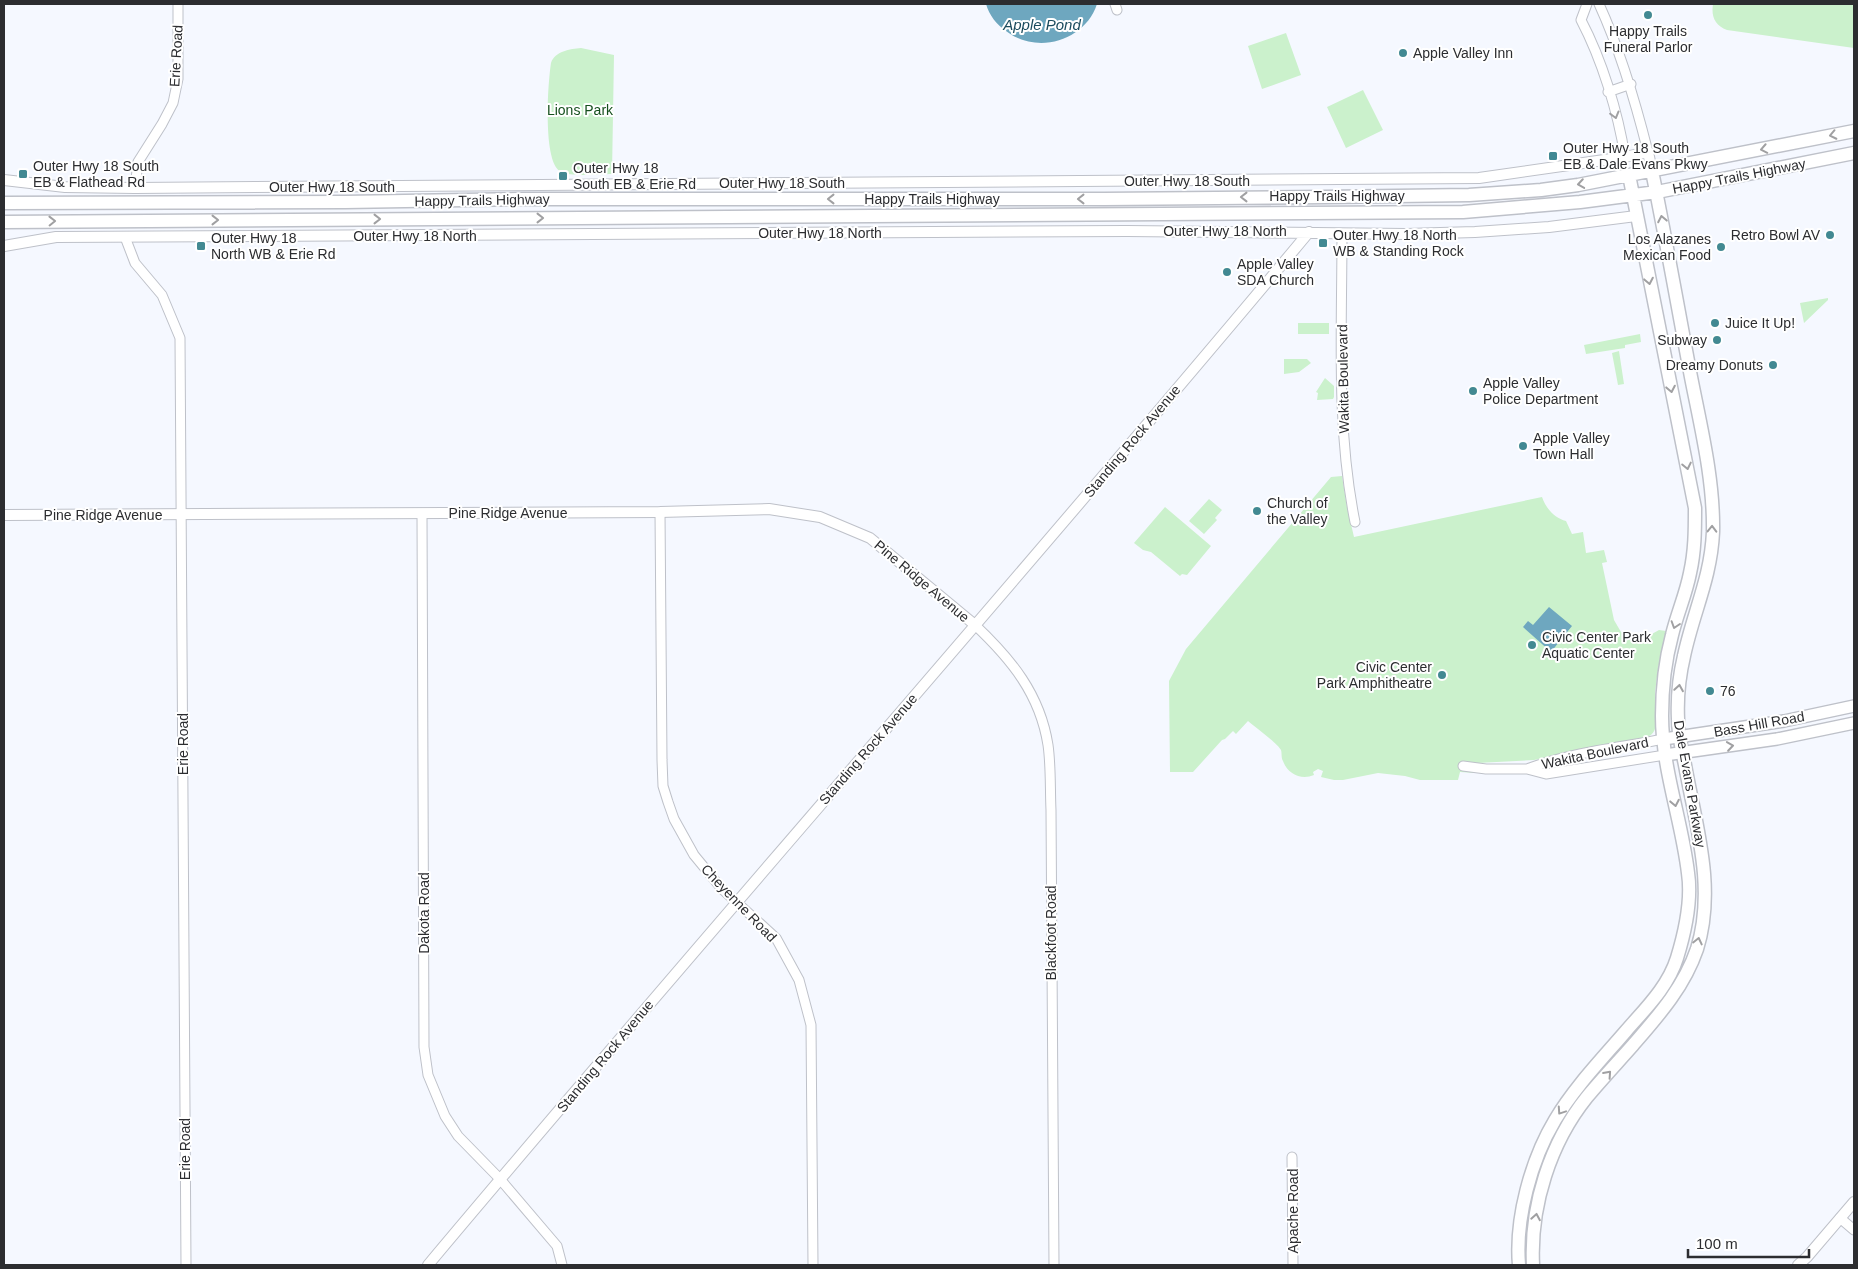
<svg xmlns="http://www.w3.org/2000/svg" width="1858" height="1269" font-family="Helvetica,sans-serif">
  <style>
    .green { fill: #cbf1cc }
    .water { fill: #6ea7bf }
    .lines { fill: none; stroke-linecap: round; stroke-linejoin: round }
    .minor-casing { stroke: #bec1c9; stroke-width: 11 }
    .tertiary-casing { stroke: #bec1c9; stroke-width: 12 }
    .secondary-casing { stroke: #bec1c9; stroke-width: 14 }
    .primary-casing { stroke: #bec1c9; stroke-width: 15 }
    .minor { stroke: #fff; stroke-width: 9 }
    .tertiary { stroke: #fff; stroke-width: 10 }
    .secondary { stroke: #fff; stroke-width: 11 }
    .primary { stroke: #fff; stroke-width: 12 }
    .oneway { stroke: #a0a0a2 }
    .poi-dot { fill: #428992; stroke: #fff; stroke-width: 2 }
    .labels { text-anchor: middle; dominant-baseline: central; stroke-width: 4; stroke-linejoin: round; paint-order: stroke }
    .poi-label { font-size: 14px; fill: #2c2d30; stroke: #fff; text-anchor: start }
    .street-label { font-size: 14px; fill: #2c2d30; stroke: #fff }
    .park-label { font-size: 14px; fill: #16501e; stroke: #fff }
    .water-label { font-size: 15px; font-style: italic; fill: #1b4b5d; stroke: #fff }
  </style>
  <rect width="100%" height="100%" fill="#f5f8ff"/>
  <path class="green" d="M 1713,4 L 1854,4 L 1854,48 L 1727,30 C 1715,25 1711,17 1713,4 Z
    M 1286,33 L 1301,75 L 1262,89 L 1248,46 Z
    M 581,48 L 614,55 L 612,174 C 599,174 572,177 561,172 C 542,163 548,82 551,63 C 555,51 570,49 581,48 Z
    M 1363,90 L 1383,130 L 1346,148 L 1327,107 Z
    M 1828,298 L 1828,300 L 1804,323 L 1800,303 Z
    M 1298,323 L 1329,323 L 1329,334 L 1298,334 Z
    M 1640,334 L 1641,342 L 1625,345 L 1625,348 L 1586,354 L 1584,345 Z
    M 1619,351 L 1624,384 L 1618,385 L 1612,353 Z
    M 1284,359 L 1307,359 L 1311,363 L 1299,372 L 1284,374 Z
    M 1325,378 L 1334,386 L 1334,397 L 1333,399 L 1317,400 L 1318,393 L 1316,392 Z
    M 1342,476 L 1347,507 L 1354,537 L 1542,497 C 1546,509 1555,518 1566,521 L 1572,534 L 1583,532 L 1586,553 L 1604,550 L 1607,562 L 1602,563 L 1614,620 L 1621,632 L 1643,639 L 1659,630 L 1666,631 C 1661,651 1657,672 1655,693 C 1655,705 1658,719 1655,729 C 1653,735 1648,737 1643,738 L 1534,760 L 1477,763 L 1476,773 L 1460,772 L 1458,780 L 1420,780 L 1405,776 L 1378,773 L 1343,780 L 1334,780 L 1321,777 L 1323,771 L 1318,769 L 1313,772 L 1314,775 C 1302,780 1288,775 1283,761 C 1281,758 1282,753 1281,750 C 1277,743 1255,727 1248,721 L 1236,734 L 1233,731 L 1225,739 L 1222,740 L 1193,772 L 1170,772 L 1169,681 L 1186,649 L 1331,477 Z
    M 1209,499 L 1222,510 L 1215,518 L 1217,520 L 1204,534 L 1189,521 Z
    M 1165,507 L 1211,546 L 1187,575 L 1182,574 L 1180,576 L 1151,552 L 1143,550 L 1134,543 Z"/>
  <path class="water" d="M 986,4 L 1097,4 C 1085,41 1037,55 1006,31 C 997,25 989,15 986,4 Z
    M 1549,607 L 1572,626 L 1551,652 L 1523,627 L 1528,621 L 1533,625 Z"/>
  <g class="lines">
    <g class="minor-casing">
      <path id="minor" d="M 1115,4 L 1117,10
        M 1587,4 L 1581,20 C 1602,60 1618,112 1625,157
        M 1599,4 C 1621,52 1635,100 1648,152
        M 1608,92 L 1631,84
        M 135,188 L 138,162 L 162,124 L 173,103 L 178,79 L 178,4
        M 1342,234 C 1342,330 1336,428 1355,522
        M 125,237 L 135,263 L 162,295 L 180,338 L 186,1265
        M 660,512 L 662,760 L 663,786 L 668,802 L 674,819 L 694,855 L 722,889 L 776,938 L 799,980 L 811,1025 L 813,1265
        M 422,514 L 424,1047 L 428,1075 L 445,1116 L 458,1136 L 500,1179 L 557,1246 L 562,1265
        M 975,625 C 1011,659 1040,694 1048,745 C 1051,766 1050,789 1051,810 L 1054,1265
        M 1463,766 L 1486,769 L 1527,769 L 1546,774 L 1665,755
        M 1527,769 C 1571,752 1618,748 1664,739
        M 1292,1157 L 1293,1265
        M 1840,1218 L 1854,1230"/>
    </g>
    <g class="tertiary-casing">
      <path id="tertiary" d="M 4,180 L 65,187 L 135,188 L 1479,178 L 1625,157 L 1648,152 L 1652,171
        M 4,246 L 56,237 L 1127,231 L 1406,234 L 1475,232 L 1549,227 L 1636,216
        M 4,515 L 660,512 L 769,509 L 820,517 L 870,538 L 975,625
        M 428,1265 C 719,918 1019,580 1309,232
        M 1798,1265 L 1807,1257 L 1854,1202"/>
    </g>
    <g class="secondary-casing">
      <path id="secondary" d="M 1664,739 L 1784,721 L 1854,706
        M 1665,755 L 1777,739 L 1854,723"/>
    </g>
    <g class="primary-casing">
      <path id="primary" d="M 4,203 L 345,202 L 518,199 L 1104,199 L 1325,197 L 1469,195 L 1541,190 L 1578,185 L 1854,131
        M 4,222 L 1463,212 L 1580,202 L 1657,192 L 1854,153
        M 1519,1265 C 1515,1219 1531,1160 1555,1120 C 1574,1088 1601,1060 1626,1031 C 1645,1009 1668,987 1677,958 C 1685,932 1692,900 1688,873 C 1682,821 1662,769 1662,716 C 1662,690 1665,661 1672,635 C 1677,614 1686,594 1690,573 C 1695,551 1695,530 1695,508 L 1629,175
        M 1533,1265 C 1530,1206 1550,1143 1587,1097 C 1602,1079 1618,1062 1633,1045 C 1659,1015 1684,987 1697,949 C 1716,888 1696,826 1685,765 C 1682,750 1678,735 1678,719 C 1677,698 1679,677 1684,656 C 1693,613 1711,578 1713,532 C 1714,480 1701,428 1691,377 C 1678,308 1666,240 1652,171"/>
    </g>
    <use href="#minor" class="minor"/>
    <use href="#tertiary" class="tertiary"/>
    <use href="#secondary" class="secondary"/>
    <use href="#primary" class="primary"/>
  </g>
  <defs><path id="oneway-chevron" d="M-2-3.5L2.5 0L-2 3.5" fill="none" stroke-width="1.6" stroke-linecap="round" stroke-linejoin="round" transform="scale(1.25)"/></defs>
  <g class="oneway">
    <use href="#oneway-chevron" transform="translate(1615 115) rotate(75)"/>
    <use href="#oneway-chevron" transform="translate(1833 135) rotate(168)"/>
    <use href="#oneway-chevron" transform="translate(1764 149) rotate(169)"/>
    <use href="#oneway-chevron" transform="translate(1581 184) rotate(171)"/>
    <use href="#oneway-chevron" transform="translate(1244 197) rotate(180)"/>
    <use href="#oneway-chevron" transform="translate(831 199) rotate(180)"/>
    <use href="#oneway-chevron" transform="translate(1081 199) rotate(180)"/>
    <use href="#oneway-chevron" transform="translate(540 218)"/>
    <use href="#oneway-chevron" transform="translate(377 219)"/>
    <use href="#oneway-chevron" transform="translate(1662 219) rotate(-101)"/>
    <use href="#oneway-chevron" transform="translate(215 220)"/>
    <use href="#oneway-chevron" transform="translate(52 221) rotate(-1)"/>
    <use href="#oneway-chevron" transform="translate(1649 281) rotate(79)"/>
    <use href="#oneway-chevron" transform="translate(1671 389) rotate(79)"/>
    <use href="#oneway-chevron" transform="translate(1687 466) rotate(78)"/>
    <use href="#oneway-chevron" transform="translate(1712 529) rotate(-89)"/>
    <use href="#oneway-chevron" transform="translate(1675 625) rotate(108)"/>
    <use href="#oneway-chevron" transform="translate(1679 688) rotate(-81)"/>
    <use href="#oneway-chevron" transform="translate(1730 746) rotate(-8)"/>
    <use href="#oneway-chevron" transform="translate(1675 803) rotate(79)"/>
    <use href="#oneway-chevron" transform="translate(1698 941) rotate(-77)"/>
    <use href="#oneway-chevron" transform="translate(1608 1074) rotate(-48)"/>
    <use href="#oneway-chevron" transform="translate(1561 1111) rotate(124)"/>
    <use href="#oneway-chevron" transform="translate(1536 1217) rotate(-80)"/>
  </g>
  <g class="poi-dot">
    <circle cx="1648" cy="15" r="5"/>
    <circle cx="1403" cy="53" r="5"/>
    <rect x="1548" y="151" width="10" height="10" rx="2.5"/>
    <rect x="18" y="169" width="10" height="10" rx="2.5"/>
    <rect x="558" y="171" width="10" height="10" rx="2.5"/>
    <circle cx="1830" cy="235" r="5"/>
    <rect x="1318" y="238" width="10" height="10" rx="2.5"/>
    <rect x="196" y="241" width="10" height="10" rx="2.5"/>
    <circle cx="1721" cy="247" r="5"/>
    <circle cx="1227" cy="272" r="5"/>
    <circle cx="1715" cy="323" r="5"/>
    <circle cx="1717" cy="340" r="5"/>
    <circle cx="1773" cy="365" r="5"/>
    <circle cx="1473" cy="391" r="5"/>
    <circle cx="1523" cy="446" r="5"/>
    <circle cx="1257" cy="511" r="5"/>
    <circle cx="1532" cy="645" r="5"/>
    <circle cx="1442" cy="675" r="5"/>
    <circle cx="1710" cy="691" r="5"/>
  </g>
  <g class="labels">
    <g class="poi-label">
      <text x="1648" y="31" text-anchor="middle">Happy Trails<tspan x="1648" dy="16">Funeral Parlor</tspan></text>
      <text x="1413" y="53">Apple Valley Inn</text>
      <text x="1563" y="148">Outer Hwy 18 South<tspan x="1563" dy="16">EB &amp; Dale Evans Pkwy</tspan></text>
      <text x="33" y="166">Outer Hwy 18 South<tspan x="33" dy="16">EB &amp; Flathead Rd</tspan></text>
      <text x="573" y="168">Outer Hwy 18<tspan x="573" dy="16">South EB &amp; Erie Rd</tspan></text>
      <text x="1333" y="235">Outer Hwy 18 North<tspan x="1333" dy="16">WB &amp; Standing Rock</tspan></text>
      <text x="1820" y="235" text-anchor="end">Retro Bowl AV</text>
      <text x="211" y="238">Outer Hwy 18<tspan x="211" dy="16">North WB &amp; Erie Rd</tspan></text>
      <text x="1711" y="239" text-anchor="end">Los Alazanes<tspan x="1711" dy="16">Mexican Food</tspan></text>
      <text x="1237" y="264">Apple Valley<tspan x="1237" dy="16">SDA Church</tspan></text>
      <text x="1725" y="323">Juice It Up!</text>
      <text x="1707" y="340" text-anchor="end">Subway</text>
      <text x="1763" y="365" text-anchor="end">Dreamy Donuts</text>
      <text x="1483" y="383">Apple Valley<tspan x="1483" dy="16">Police Department</tspan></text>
      <text x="1533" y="438">Apple Valley<tspan x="1533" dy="16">Town Hall</tspan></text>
      <text x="1267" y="503">Church of<tspan x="1267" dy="16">the Valley</tspan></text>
      <text x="1542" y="637">Civic Center Park<tspan x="1542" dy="16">Aquatic Center</tspan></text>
      <text x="1432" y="667" text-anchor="end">Civic Center<tspan x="1432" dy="16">Park Amphitheatre</tspan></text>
      <text x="1720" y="691">76</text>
    </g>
    <g class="street-label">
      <text transform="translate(176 56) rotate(-87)">Erie Road</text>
      <text transform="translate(1739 176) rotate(-11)">Happy Trails Highway</text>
      <text x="1187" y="181">Outer Hwy 18 South</text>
      <text x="782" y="183">Outer Hwy 18 South</text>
      <text x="332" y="187">Outer Hwy 18 South</text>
      <text x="1337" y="196">Happy Trails Highway</text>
      <text x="932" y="199">Happy Trails Highway</text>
      <text transform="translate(482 200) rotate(-1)">Happy Trails Highway</text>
      <text x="1225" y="231">Outer Hwy 18 North</text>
      <text x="820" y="233">Outer Hwy 18 North</text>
      <text x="415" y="236">Outer Hwy 18 North</text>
      <text transform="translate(1343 379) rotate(-91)">Wakita Boulevard</text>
      <text transform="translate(1132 441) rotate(-50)">Standing Rock Avenue</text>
      <text x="508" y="513">Pine Ridge Avenue</text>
      <text x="103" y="515">Pine Ridge Avenue</text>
      <text transform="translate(922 581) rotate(40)">Pine Ridge Avenue</text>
      <text transform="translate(1759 724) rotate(-10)">Bass Hill Road</text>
      <text transform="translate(183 744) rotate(-90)">Erie Road</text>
      <text transform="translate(868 749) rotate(-49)">Standing Rock Avenue</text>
      <text transform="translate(1595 753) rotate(-12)">Wakita Boulevard</text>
      <text transform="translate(1690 784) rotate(80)">Dale Evans Parkway</text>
      <text transform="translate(739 903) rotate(46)">Cheyenne Road</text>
      <text transform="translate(424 913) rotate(-90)">Dakota Road</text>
      <text transform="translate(1051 933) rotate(-90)">Blackfoot Road</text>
      <text transform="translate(605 1056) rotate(-50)">Standing Rock Avenue</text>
      <text transform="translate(185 1149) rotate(-90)">Erie Road</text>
      <text transform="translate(1293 1211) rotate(-90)">Apache Road</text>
    </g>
    <g class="park-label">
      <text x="580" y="110">Lions Park</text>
    </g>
    <g class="water-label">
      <text x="1042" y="24">Apple Pond</text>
    </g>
  </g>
  <rect width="1858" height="1269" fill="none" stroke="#2c2d30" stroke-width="10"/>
  <path d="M1688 1249v8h121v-8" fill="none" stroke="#2c2d30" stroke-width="2.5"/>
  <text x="1696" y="1249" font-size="15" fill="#2c2d30" stroke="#ffffff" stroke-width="4" paint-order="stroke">100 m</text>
</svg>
